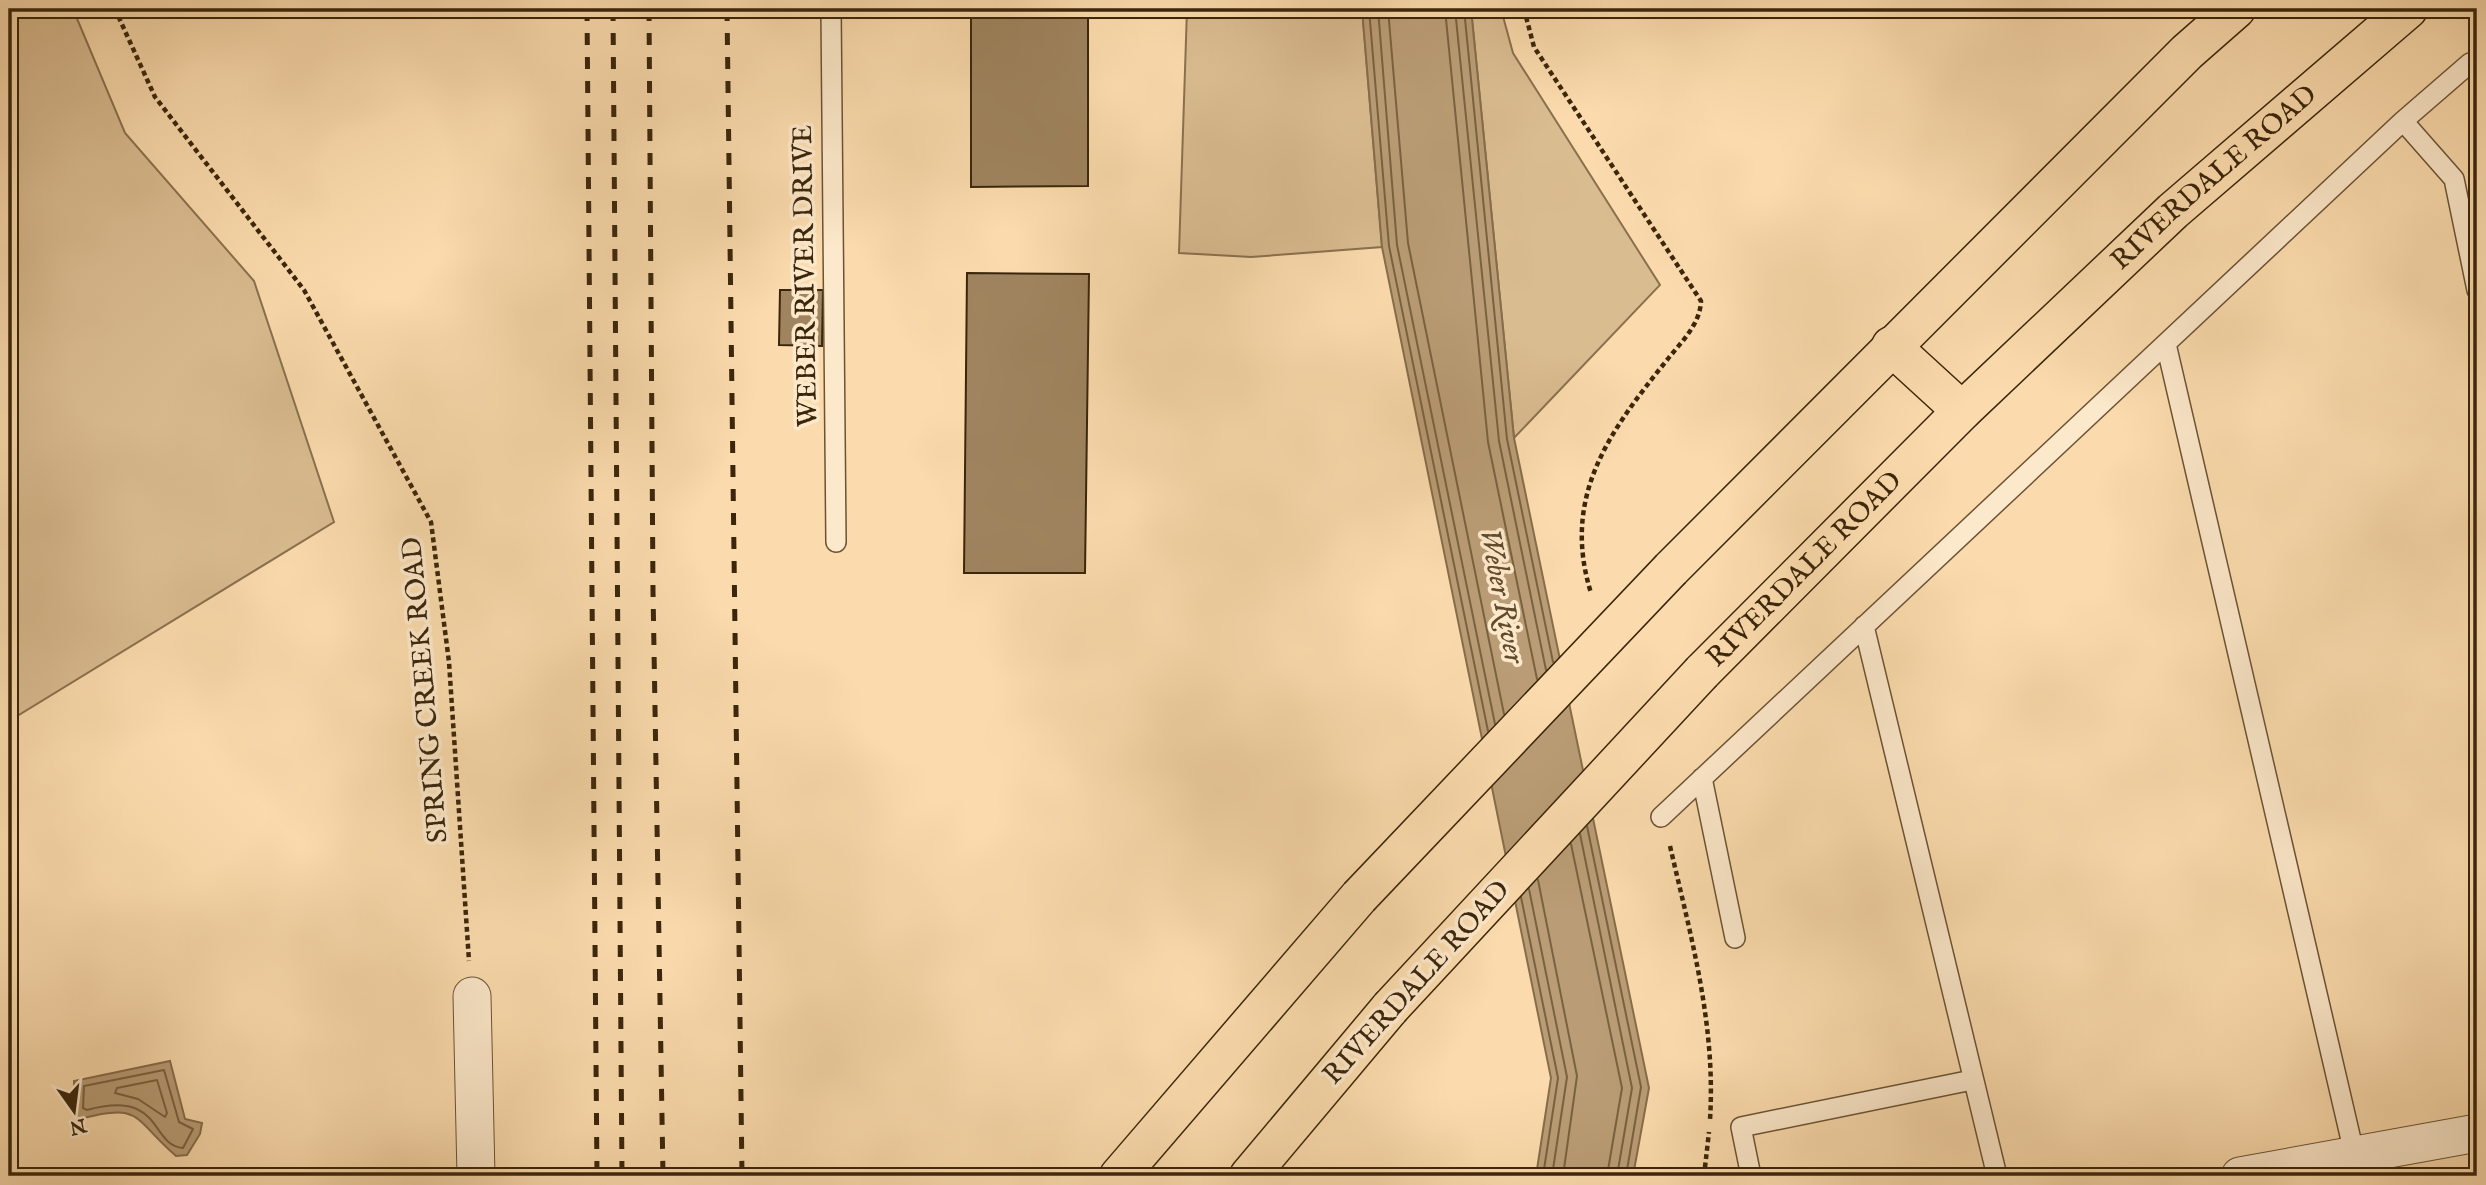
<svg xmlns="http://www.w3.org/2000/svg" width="2486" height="1185" font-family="'IM FELL English',serif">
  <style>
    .green { fill: #dabc91; stroke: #8a714e; stroke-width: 2 }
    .water { fill: #ba9d76; stroke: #876d4b; stroke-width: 2 }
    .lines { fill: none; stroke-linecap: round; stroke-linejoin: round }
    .shore { stroke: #7a6240; stroke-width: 2 }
    .building { fill: #9f845f; stroke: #3b260b; stroke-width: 2 }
    .lane-casing { stroke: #6b5334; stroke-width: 22 }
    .street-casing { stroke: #6b5334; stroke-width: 39 }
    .primary-casing { stroke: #3b260b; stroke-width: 41 }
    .path { stroke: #3b260b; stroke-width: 4.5; stroke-dasharray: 5 3.5; stroke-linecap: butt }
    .lane { stroke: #fce8ca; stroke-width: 19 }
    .street { stroke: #fce8ca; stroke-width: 37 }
    .primary { stroke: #fbdbad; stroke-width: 38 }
    .rail { stroke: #3b260b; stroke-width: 5; stroke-dasharray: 12 12; stroke-linecap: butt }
    .primary-bridge-casing { stroke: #3b260b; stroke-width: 41; stroke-linecap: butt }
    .primary-bridge { stroke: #fbdbad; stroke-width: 38 }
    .labels { text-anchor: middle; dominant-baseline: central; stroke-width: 7; stroke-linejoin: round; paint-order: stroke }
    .street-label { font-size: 28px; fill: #3b260b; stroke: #fce8ca }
    .water-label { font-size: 30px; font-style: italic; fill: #614a2b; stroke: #fce8ca }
  </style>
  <rect width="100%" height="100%" fill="#fbdbad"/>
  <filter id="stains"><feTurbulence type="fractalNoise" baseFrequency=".00286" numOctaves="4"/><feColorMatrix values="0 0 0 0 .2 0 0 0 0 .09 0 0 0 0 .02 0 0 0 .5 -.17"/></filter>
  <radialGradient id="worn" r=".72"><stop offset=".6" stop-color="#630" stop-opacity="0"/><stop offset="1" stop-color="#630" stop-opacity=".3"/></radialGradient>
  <path class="green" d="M 9,9 L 73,9 L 125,133 L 254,281 L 334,522 L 9,721 Z
    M 1187,9 L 1362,9 L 1382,247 L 1251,257 L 1179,253 Z
    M 1471,9 L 1501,9 L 1513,53 L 1660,285 L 1514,438 Z"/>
  <path class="water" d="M 1362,9 L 1471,9 L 1514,438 L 1649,1088 L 1633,1176 L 1536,1176 L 1551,1078 L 1382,247 Z
    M 170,1061 L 185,1119 L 202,1123 L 200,1134 L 187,1155 L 176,1156 C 131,1117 143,1102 76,1120 L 74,1081 Z"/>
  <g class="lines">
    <path class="shore" d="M 1369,9 L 1389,246 L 1488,731
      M 1378,9 L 1397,245 L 1495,724
      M 1388,9 L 1408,243 L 1504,714
      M 1445,9 L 1488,442 L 1537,679
      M 1455,9 L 1499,441 L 1546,670
      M 1464,9 L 1507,439 L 1553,662
      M 1587,826 L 1641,1087 L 1626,1176
      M 1580,834 L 1632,1088 L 1617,1176
      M 1571,844 L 1622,1088 L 1607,1176
      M 1538,880 L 1577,1076 L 1563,1176
      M 1529,889 L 1567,1077 L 1552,1176
      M 1521,897 L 1558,1078 L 1543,1176
      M 164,1070 L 179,1122 L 193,1129 L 183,1148 C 149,1145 164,1089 87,1110 L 83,1108 L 84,1086 Z
      M 157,1080 L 167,1113 L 165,1117 L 138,1099 L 115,1093 L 117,1088 Z"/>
  </g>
  <path class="building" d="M 971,9 L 1088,9 L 1088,186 L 971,187 Z
    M 967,273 L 1089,274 L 1085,573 L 964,573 Z
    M 780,290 L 823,290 L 822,346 L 779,345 Z"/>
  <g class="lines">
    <g class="lane-casing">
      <path id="lane" d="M 831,9 L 836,542
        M 2403,121 L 2470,63
        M 2166,344 L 2355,1157
        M 1864,626 L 1997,1176
        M 1702,778 L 1735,938
        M 1661,817 L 2403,121 L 2454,179 L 2477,290
        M 1751,1176 L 1741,1127 L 1972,1080"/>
    </g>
    <g class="street-casing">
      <path id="street" d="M 472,996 L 476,1176
        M 2240,1176 L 2477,1133"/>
    </g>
    <g class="primary-casing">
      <g id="primary">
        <path d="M 1891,346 L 1962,411"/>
        <path d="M 1671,569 L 2187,52 L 2236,9"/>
        <path id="s1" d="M 1702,672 L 1962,411 L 2173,211 L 2408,9"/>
        <path d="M 1119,1176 L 1359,897"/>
        <path d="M 1249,1176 L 1390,1008"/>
      </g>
    </g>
    <path class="path" d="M 115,9 L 155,97 L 304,290 L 431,522 L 449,662 L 469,961
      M 1524,9 L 1534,47 L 1701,301 C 1700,325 1681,342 1667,360 C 1609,432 1561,497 1591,593
      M 1670,846 C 1691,937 1716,1025 1710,1120
      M 1704,1176 L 1709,1132"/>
    <use href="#lane" class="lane"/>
    <use href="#street" class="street"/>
    <use href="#primary" class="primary"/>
    <path class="rail" d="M 587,9 L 597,1176
      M 613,9 L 622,1176
      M 649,9 L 653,591 L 663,1176
      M 727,9 L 742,1176"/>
    <g class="primary-bridge-casing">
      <path id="primary-bridge" d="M 1359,897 L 1671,569
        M 1390,1008 L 1702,672"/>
    </g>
    <use href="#primary-bridge" class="primary-bridge"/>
  </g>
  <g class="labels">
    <g class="street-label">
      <text stroke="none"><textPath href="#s1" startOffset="712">RIVERDALE ROAD</textPath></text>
      <text transform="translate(806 276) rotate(-91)">WEBER RIVER DRIVE</text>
      <text stroke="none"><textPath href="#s1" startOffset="145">RIVERDALE ROAD</textPath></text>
      <text transform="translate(426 690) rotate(-95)">SPRING CREEK ROAD</text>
      <text transform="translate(1417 983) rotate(-48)">RIVERDALE ROAD</text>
    </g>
    <g class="water-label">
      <text transform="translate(1501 596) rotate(79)">Weber River</text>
    </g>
  </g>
  <rect width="2486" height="1185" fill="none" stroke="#fbdbad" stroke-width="35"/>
  <rect x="10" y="10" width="2465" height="1164" fill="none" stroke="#3b260b" stroke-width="3.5"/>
  <rect x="18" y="18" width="2451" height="1150" fill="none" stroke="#3b260b" stroke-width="2"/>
  <g transform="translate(74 1111) rotate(166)" stroke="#fce8ca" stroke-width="5" paint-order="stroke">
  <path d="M0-5L12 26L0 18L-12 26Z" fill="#3b260b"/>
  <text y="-10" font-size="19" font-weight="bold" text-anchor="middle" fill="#3b260b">N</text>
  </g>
  <rect width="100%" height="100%" filter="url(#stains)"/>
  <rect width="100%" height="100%" fill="url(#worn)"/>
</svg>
